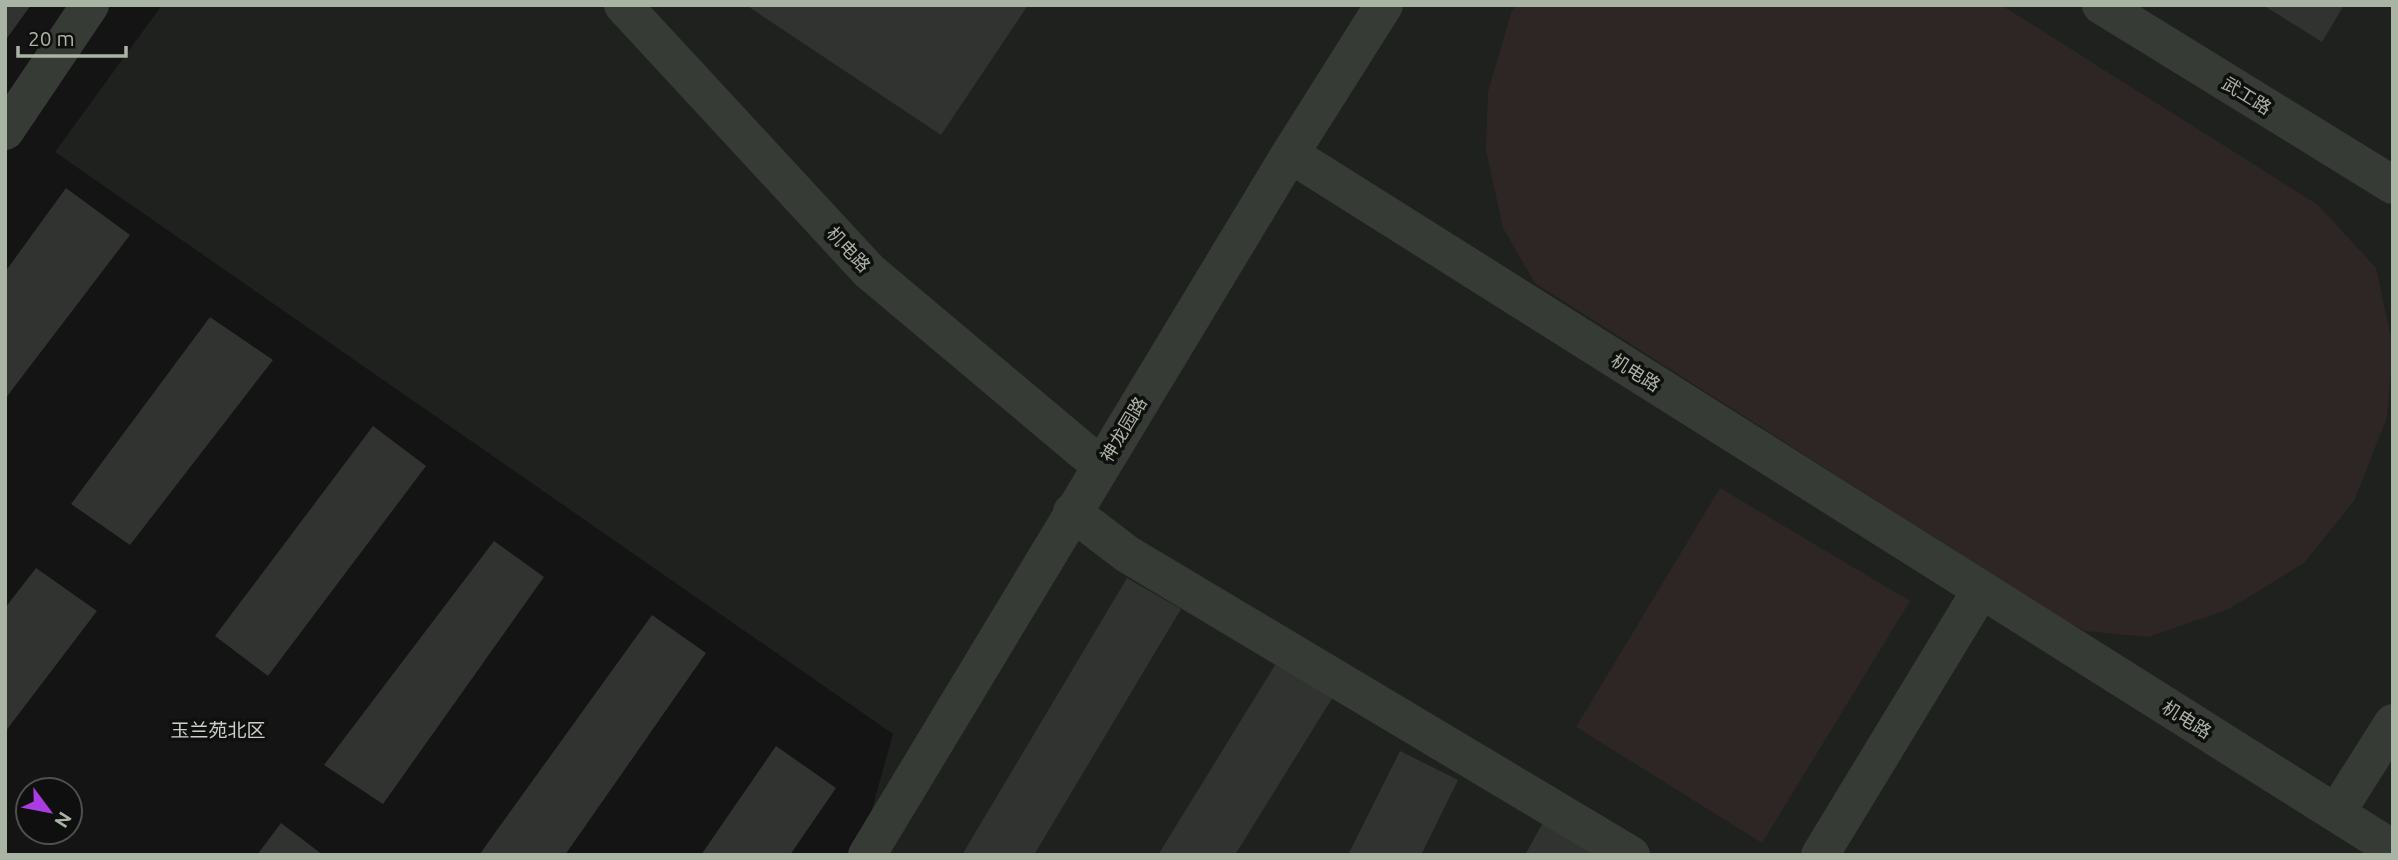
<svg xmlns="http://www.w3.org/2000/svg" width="2398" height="860" font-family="Ubuntu,'Noto Sans SC',sans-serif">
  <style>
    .built { fill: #1f211f }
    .green { fill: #2e2625 }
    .building { fill: #313330 }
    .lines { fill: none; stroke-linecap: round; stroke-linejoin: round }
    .minor { stroke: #373b36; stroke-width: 38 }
    .labels { text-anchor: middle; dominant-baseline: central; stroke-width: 7; stroke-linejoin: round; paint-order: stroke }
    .street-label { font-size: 18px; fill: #aab4a5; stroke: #0e0f0e }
    .neighbourhood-label { font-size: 19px; fill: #c9d0c6; stroke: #0e0f0e }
  </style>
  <rect width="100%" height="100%" fill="#131413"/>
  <path class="built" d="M 162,5 L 2393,5 L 2393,855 L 859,855 L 893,734 L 55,152 Z"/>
  <path class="green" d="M 1516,5 L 2001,5 L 2318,205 L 2376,268 L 2393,347 L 2387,417 L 2354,501 L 2304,563 L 2229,609 L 2148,637 L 2085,631 L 2062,619 L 1535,283 L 1503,228 L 1486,150 L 1488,92 L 1511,13 Z
    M 1720,488 L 1910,601 L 1762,843 L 1576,727 Z"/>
  <path class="building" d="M 5,5 L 31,5 L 5,41 Z
    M 746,5 L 1028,5 L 941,135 Z
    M 2263,5 L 2344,5 L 2322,42 Z
    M 66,188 L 130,235 L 5,399 L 5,272 Z
    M 210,317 L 273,360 L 130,545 L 71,504 Z
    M 373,426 L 426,466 L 268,676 L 215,636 Z
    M 494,541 L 544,577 L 383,804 L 324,765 Z
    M 36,568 L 97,611 L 5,732 L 5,608 Z
    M 1127,578 L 1181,609 L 1034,855 L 962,855 Z
    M 652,615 L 706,653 L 565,855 L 479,855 Z
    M 1280,657 L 1336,692 L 1235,855 L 1158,855 Z
    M 776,746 L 836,788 L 790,855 L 701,855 Z
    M 1400,751 L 1458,780 L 1421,855 L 1348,855 Z
    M 1546,817 L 1613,855 L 1525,855 Z
    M 281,823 L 323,855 L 257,855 Z"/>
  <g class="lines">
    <path class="minor" d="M 623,5 L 869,271 L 1101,466
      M 2101,5 L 2393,185
      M 5,131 L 90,5
      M 1290,154 L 2393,849
      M 1072,512 L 1127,554 L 1631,855
      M 2336,813 L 2393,723
      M 867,855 L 1290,154 L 1384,5
      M 1820,855 L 1981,590"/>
  </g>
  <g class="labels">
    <g class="street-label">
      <text transform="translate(2247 95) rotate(32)">武工路</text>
      <text transform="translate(849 249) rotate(47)">机电路</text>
      <text transform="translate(1636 372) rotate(32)">机电路</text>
      <text transform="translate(1123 429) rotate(-59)">神龙园路</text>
      <text transform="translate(2187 719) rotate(32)">机电路</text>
    </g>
    <g class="neighbourhood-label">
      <text x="218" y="730">玉兰苑北区</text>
    </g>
  </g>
  <rect width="2398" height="860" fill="none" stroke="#aab4a5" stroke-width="14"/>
  <g transform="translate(49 811) rotate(122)"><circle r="33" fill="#0e0f0e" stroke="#4c514a" stroke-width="2"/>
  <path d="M0-5L12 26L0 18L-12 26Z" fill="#ab3ce3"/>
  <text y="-10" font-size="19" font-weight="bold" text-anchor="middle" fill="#aab4a5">N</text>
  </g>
  <path d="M18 46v10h108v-10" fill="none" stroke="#aab4a5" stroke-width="3.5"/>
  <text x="28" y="46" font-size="21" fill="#aab4a5" stroke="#0e0f0e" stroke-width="5" paint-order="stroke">20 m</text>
</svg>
